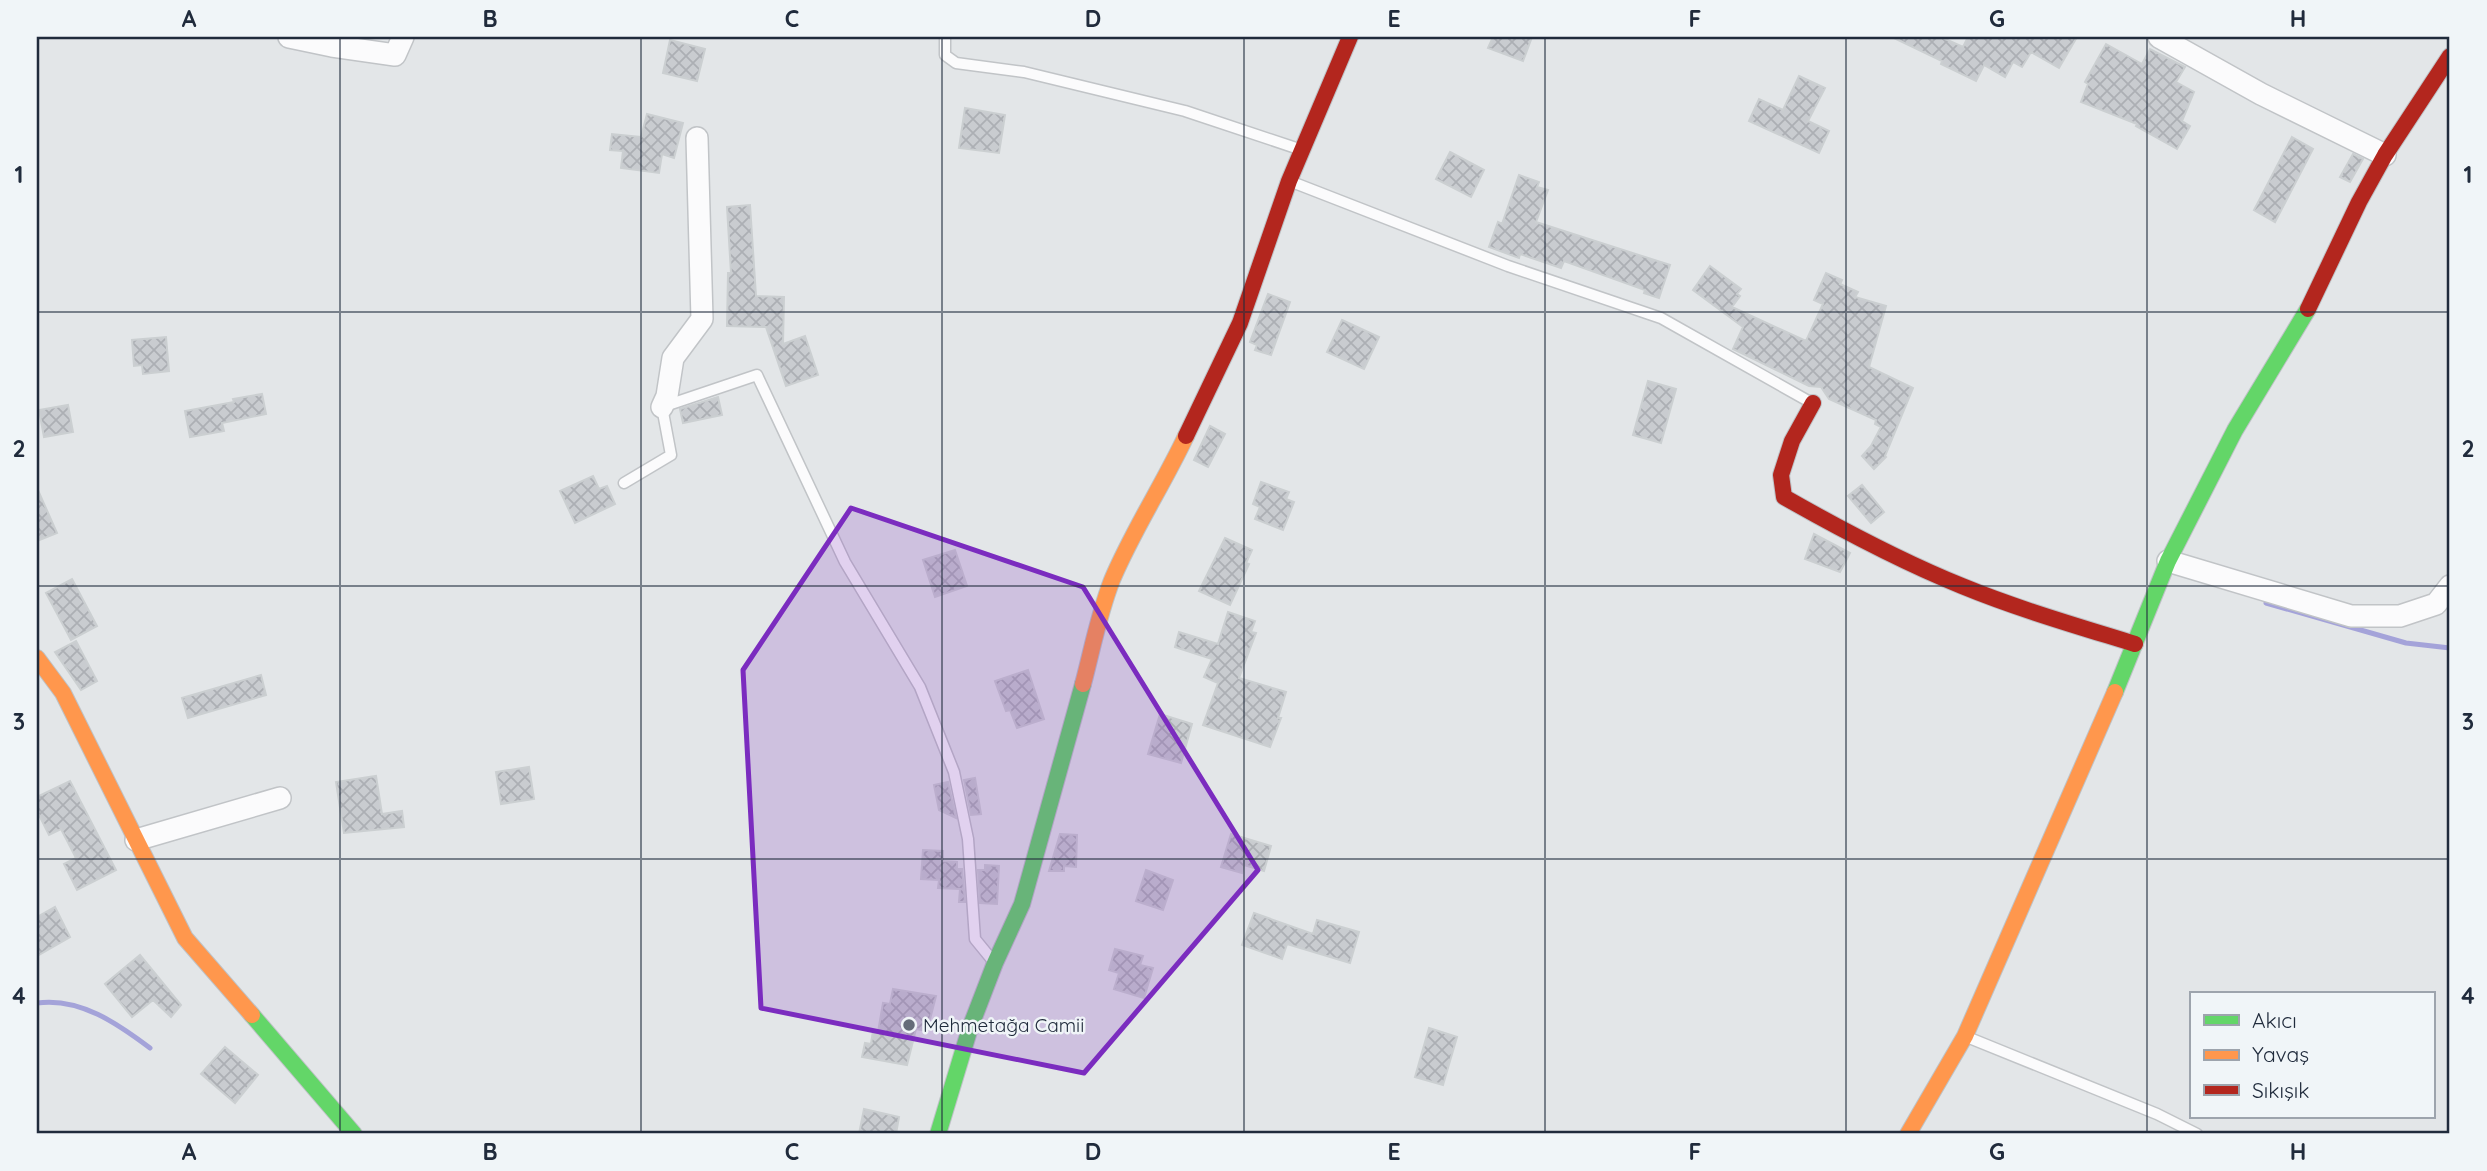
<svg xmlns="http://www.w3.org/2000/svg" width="2487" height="1171" font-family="Quicksand,sans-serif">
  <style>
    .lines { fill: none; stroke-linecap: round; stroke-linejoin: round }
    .stream { stroke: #a4a3d9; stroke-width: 5 }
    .building { fill: url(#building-cross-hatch); stroke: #cbcfd1; stroke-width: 2 }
    .lane-casing { stroke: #c1c4c7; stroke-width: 13 }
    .street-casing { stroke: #c1c4c7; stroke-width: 24 }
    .fast-casing { stroke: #bec2c6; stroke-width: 18 }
    .slow-casing { stroke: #bec2c6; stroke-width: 18 }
    .jam-casing { stroke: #bec2c6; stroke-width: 18 }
    .lane { stroke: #fbfbfc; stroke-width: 10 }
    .street { stroke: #fbfbfc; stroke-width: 21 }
    .fast { stroke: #63d668; stroke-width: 16 }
    .slow { stroke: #ff974d; stroke-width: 16 }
    .jam { stroke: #b3261e; stroke-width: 16 }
    .marked { fill: #7b2cbf; fill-opacity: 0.2; stroke: #7b2cbf; stroke-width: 5; stroke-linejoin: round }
    .grid { fill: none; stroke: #202b3c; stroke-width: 2; stroke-opacity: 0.55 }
    .poi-dot { fill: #646c78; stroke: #f0f5f8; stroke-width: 2.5 }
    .labels { text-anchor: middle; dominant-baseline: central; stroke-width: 5; stroke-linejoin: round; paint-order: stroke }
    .poi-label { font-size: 19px; fill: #202b3c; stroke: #f0f5f8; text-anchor: start }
    .neatline { fill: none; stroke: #202b3c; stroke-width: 2.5 }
    .grid-label { font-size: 23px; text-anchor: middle; font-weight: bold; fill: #202b3c }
  </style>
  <defs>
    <pattern id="building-cross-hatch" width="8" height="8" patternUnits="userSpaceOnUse" patternTransform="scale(1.75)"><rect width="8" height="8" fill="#c9ccd0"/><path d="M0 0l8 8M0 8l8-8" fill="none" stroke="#acafb4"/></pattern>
  </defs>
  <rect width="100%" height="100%" fill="#e3e6e8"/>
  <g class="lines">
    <path class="stream" d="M 2266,603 L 2406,643 L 2450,648
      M 37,1003 C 80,997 118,1024 150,1048"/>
  </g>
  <path class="building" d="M 1493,37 L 1532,37 L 1523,61 L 1488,48 Z
    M 1892,37 L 1941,37 L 1963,47 L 1968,37 L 2077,37 L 2059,68 L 2031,52 L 2022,67 L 2013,62 L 2005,77 L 1984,65 L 1976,81 L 1941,64 L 1942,61 Z
    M 670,40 L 705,49 L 697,81 L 663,73 Z
    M 2106,44 L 2142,64 L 2150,49 L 2185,67 L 2176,82 L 2194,92 L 2182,121 L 2190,126 L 2177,149 L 2136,126 L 2137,124 L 2081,102 L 2088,84 L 2085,82 Z
    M 1799,76 L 1825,88 L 1808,121 L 1829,131 L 1819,153 L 1749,121 L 1759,99 L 1783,110 Z
    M 965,108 L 1005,115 L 999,153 L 959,148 Z
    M 647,114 L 683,123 L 674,158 L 662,154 L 659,173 L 621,168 L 623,151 L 610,150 L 612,134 L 641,137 Z
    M 2292,137 L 2313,149 L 2275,222 L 2254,210 Z
    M 1450,152 L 1484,170 L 1471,197 L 1436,179 Z
    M 2353,154 L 2363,159 L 2350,182 L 2340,177 Z
    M 1519,175 L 1539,182 L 1537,187 L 1548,190 L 1536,222 L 1670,265 L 1659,298 L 1644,293 L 1645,290 L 1564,261 L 1561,268 L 1520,254 L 1519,258 L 1489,247 L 1498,222 L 1502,224 Z
    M 750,205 L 756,296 L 784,297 L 783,344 L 805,336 L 818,375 L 786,386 L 766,327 L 727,326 L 728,273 L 731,273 L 727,207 Z
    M 1710,266 L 1741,289 L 1737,294 L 1740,296 L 1732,307 L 1806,341 L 1823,304 L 1814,300 L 1826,273 L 1842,280 L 1840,284 L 1858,292 L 1855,297 L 1886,306 L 1869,367 L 1913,388 L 1885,456 L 1886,457 L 1874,469 L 1862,456 L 1871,446 L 1881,427 L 1875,424 L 1876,420 L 1829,399 L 1821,387 L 1809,386 L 1733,349 L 1743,327 L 1693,290 Z
    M 1268,294 L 1290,302 L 1271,355 L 1255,350 L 1257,345 L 1250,342 Z
    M 1342,320 L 1379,337 L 1364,369 L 1327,352 Z
    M 166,337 L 169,371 L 143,374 L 142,365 L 134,366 L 132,340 Z
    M 1648,381 L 1676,389 L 1661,443 L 1633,435 Z
    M 262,394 L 266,414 L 222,423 L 224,431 L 190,437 L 185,411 L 234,402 L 233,399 Z
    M 718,397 L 722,415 L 683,423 L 680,409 Z
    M 68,405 L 73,432 L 44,437 L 39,410 Z
    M 1210,426 L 1225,434 L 1208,467 L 1194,460 Z
    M 593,476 L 599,489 L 607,486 L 615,504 L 575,523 L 560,491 Z
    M 1261,482 L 1289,492 L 1286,499 L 1294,502 L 1283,530 L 1255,519 L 1260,507 L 1253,504 Z
    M 1862,485 L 1884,512 L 1871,523 L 1848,496 Z
    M 37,488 L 57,533 L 37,541 Z
    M 1814,534 L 1850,553 L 1840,572 L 1805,559 Z
    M 1225,538 L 1252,550 L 1246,563 L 1249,564 L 1230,605 L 1199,591 Z
    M 955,550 L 967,586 L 935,597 L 923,560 Z
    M 72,579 L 97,626 L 71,640 L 46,593 Z
    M 1228,612 L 1255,621 L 1251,632 L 1256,633 L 1239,678 L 1286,692 L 1278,718 L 1281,718 L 1270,747 L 1203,725 L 1218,683 L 1204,677 L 1212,659 L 1175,647 L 1179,632 L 1218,644 Z
    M 76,641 L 97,681 L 81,690 L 55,652 Z
    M 1028,670 L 1044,719 L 1017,728 L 1010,710 L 1006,711 L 995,681 Z
    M 261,675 L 266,695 L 188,718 L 182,698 Z
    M 1160,714 L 1192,724 L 1181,763 L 1148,754 Z
    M 529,767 L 534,799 L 501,804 L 496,772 Z
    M 376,776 L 382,814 L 402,811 L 404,827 L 344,833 L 336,782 Z
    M 975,778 L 981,814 L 971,815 L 964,780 Z
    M 70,781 L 116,870 L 77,890 L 64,864 L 76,858 L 61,829 L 49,835 L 37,811 L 37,797 Z
    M 948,782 L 956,818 L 939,810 L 934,785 Z
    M 1060,834 L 1077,835 L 1076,867 L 1064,866 L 1064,871 L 1049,871 Z
    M 1231,834 L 1271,846 L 1264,871 L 1244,865 L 1242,873 L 1221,867 Z
    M 923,850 L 943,851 L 943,861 L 957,862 L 957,869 L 962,869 L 965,902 L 959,902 L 960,889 L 938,888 L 939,880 L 921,879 Z
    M 985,865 L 999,866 L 997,904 L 980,903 L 978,870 L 985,870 Z
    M 1146,870 L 1173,880 L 1163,910 L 1136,901 Z
    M 55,907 L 70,937 L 37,956 L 37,917 Z
    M 1254,913 L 1313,934 L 1317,920 L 1359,932 L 1350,963 L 1287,944 L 1282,959 L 1242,945 Z
    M 1115,949 L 1143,956 L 1140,965 L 1153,968 L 1144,998 L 1114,989 L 1119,973 L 1109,970 Z
    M 140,955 L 181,1005 L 171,1017 L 153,1000 L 132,1017 L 105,984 Z
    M 893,989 L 936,996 L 927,1031 L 916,1029 L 907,1065 L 862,1057 L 865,1043 L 871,1044 L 873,1031 L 878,1032 L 883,1003 L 890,1004 Z
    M 1429,1028 L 1457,1037 L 1443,1085 L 1415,1077 Z
    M 225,1047 L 258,1075 L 235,1103 L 201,1074 Z
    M 864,1109 L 899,1117 L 896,1134 L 859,1134 Z"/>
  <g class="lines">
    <g class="lane-casing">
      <path id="lane" d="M 945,37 L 945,55 L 956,63 L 1024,72 L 1185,111 L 1299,149
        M 1292,182 L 1508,266 L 1661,318 L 1810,402
        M 624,483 L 671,455 L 662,407 L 757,375 L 845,562 L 920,687 L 954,772 L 968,839 L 975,939 L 993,961
        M 1967,1037 L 2157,1114 L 2197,1134"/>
    </g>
    <g class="street-casing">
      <path id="street" d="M 289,37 L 332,46 L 395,55 L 403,37
        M 2159,37 L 2261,94 L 2385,155
        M 662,407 L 667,396 L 673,358 L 702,319 L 697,138
        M 2168,561 L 2351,616 L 2400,616 L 2436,604 L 2450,586
        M 136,840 L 280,798"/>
    </g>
    <g class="fast-casing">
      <path id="fast" d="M 2115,692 L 2168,561 L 2235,430 L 2308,309
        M 252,1015 L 354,1134
        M 938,1134 L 970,1028 L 995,963 L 1022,904 L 1083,684"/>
    </g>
    <g class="slow-casing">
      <path id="slow" d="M 37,658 L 63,693 L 185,938 L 252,1015
        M 1083,684 C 1092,650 1099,613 1112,580 C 1133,530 1163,485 1186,436
        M 1908,1134 L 1965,1036 L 2115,692"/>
    </g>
    <g class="jam-casing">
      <path id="jam" d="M 2308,309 L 2359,202 L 2385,155 L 2450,56
        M 1813,403 L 1792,441 L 1781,475 L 1784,497 C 1842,530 1900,561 1962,586 C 2018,609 2077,626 2135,644
        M 1186,436 L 1240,323 L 1289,181 L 1350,37"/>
    </g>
    <use href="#lane" class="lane"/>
    <use href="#street" class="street"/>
    <use href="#fast" class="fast"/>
    <use href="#slow" class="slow"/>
    <use href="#jam" class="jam"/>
  </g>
  <path class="marked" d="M 851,508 L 1083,587 L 1258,870 L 1084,1073 L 761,1008 L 743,670 Z"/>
  <path class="grid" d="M 340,37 L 340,1134M 641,37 L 641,1134M 942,37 L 942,1134M 1244,37 L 1244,1134M 1545,37 L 1545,1134M 1846,37 L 1846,1134M 2147,37 L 2147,1134M 37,312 L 2450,312M 37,586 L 2450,586M 37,859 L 2450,859"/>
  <circle class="poi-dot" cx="909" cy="1025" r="7"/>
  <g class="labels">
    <g class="poi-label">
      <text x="923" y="1025">Mehmetağa Camii</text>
    </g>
  </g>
  <rect width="2487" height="1171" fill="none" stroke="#f0f5f8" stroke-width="77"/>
  <rect x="2190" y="992" width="245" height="126" fill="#f0f5f8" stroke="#9da4ad" stroke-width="2"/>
  <rect x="2204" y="1015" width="35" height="10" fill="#63d668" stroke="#9da4ad" stroke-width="2"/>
  <text x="2252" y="1028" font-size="21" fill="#202b3c">Akıcı</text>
  <rect x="2204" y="1050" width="35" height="10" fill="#ff974d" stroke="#9da4ad" stroke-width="2"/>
  <text x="2252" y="1062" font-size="21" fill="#202b3c">Yavaş</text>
  <rect x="2204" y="1085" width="35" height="10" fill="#b3261e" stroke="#9da4ad" stroke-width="2"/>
  <text x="2252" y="1098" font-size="21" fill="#202b3c">Sıkışık</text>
  <rect x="38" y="38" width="2410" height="1094" class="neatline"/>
  <g class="grid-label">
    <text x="189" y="27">A</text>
    <text x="490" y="27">B</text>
    <text x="792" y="27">C</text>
    <text x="1093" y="27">D</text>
    <text x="1394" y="27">E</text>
    <text x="1695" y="27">F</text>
    <text x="1997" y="27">G</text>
    <text x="2298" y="27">H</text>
    <text x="19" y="183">1</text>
    <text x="2468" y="183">1</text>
    <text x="19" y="457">2</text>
    <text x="2468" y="457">2</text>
    <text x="19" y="730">3</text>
    <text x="2468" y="730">3</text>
    <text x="19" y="1004">4</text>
    <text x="2468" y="1004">4</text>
    <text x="189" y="1160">A</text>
    <text x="490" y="1160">B</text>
    <text x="792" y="1160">C</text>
    <text x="1093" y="1160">D</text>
    <text x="1394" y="1160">E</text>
    <text x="1695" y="1160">F</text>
    <text x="1997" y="1160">G</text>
    <text x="2298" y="1160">H</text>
  </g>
</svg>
